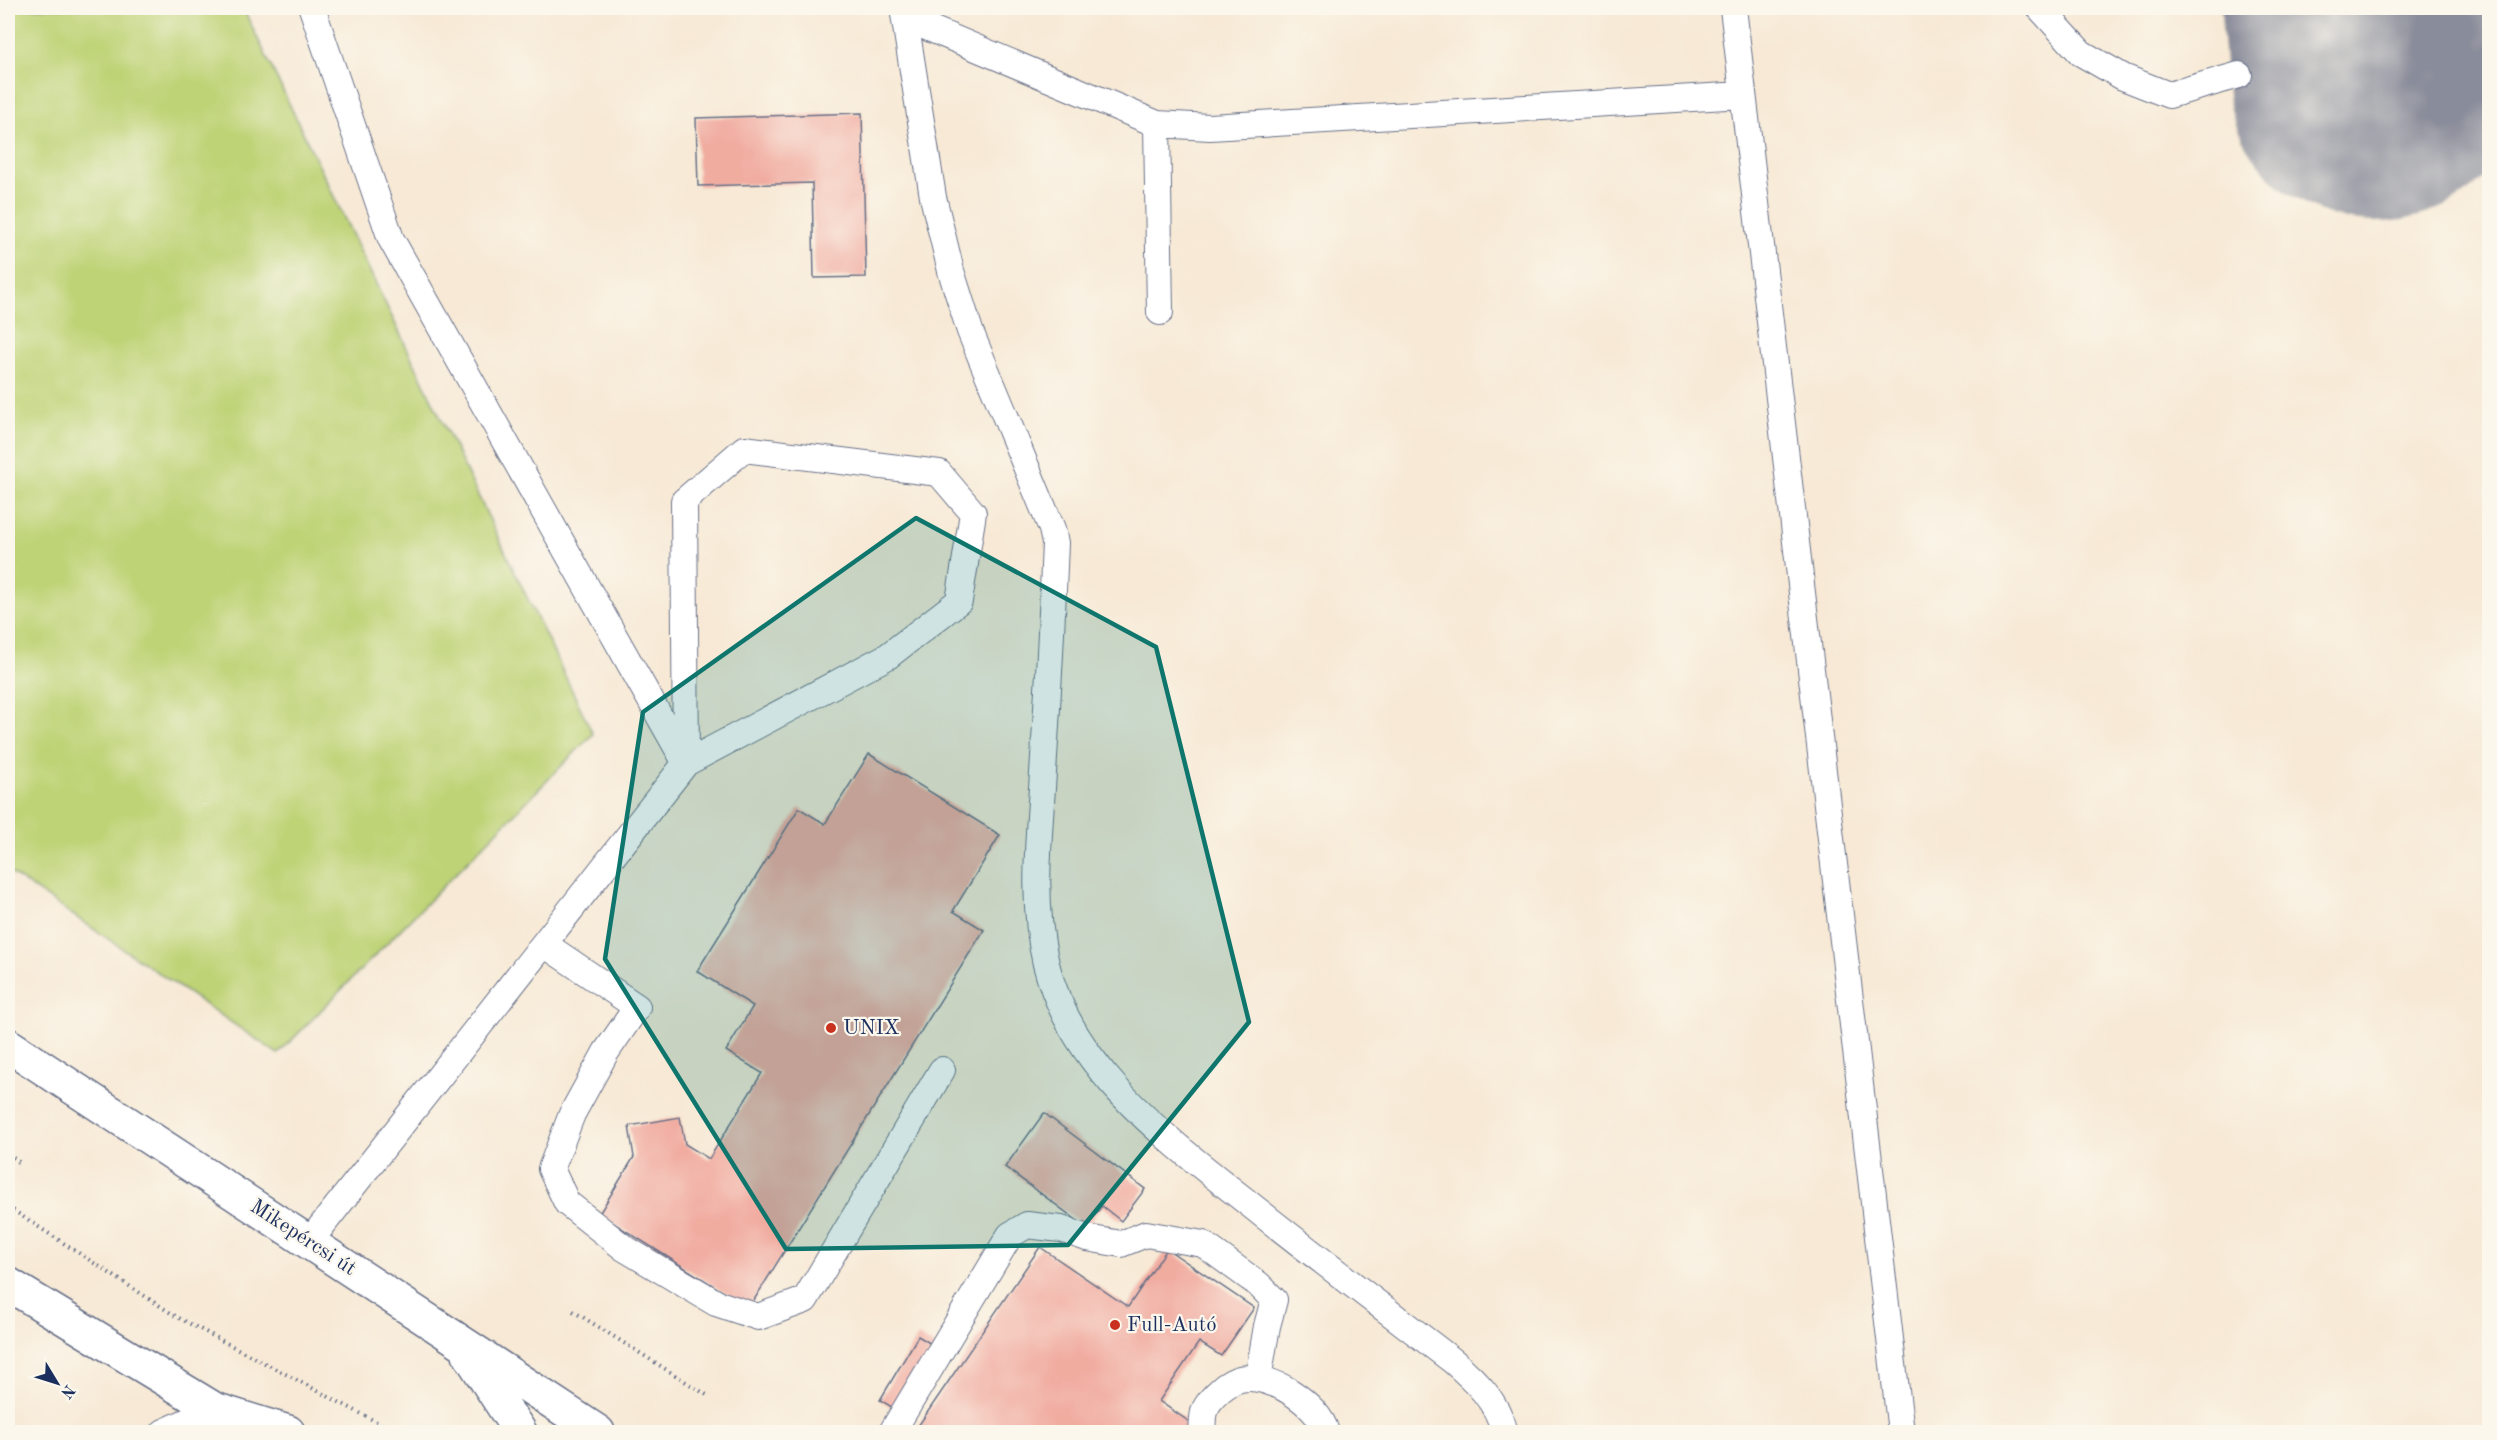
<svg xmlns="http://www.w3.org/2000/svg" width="2497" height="1440" font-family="'Old Standard TT',serif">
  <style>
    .green { fill: #bed376; stroke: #6c816a; stroke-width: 1.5 }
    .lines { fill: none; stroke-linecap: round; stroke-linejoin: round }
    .taxiway { stroke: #898c9a; stroke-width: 122 }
    .runway { stroke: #898c9a; stroke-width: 302 }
    .building { fill: #f1aca0 }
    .lane-casing { stroke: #687088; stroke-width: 28 }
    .street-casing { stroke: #687088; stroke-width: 36 }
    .primary-casing { stroke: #687088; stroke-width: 36 }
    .path { stroke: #687088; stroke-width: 4; stroke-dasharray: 1.5 4.5; stroke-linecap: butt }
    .lane { stroke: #fff; stroke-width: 26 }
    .street { stroke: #fff; stroke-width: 33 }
    .primary { stroke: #fff; stroke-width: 33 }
    .marked { fill: #0f766e; fill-opacity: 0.2; stroke: #0f766e; stroke-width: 4.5; stroke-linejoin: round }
    .poi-dot { fill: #c8321e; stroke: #fbf7ec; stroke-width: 2 }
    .labels { text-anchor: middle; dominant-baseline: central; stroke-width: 4.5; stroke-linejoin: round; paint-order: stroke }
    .poi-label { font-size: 21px; fill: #1b2f5e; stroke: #fbf7ec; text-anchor: start }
    .street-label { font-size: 21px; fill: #1b2f5e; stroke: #fbf7ec }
  </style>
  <rect width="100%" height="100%" fill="#fbf7ec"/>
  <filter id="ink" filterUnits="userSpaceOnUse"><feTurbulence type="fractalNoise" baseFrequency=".0167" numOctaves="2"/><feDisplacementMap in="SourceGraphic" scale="12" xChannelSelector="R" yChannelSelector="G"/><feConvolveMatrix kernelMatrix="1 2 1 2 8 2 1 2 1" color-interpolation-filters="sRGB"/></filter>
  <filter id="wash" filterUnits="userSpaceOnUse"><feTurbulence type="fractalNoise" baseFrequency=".008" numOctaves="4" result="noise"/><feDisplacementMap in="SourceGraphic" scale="24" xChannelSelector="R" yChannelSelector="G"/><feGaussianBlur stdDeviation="1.35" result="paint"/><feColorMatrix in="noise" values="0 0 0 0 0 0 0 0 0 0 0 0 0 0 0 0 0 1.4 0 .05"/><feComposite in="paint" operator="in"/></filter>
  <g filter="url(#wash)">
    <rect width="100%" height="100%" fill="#f7e9d5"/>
    <path class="green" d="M 8,8 L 243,8 L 593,734 L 278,1054 L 8,871 Z"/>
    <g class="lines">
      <path class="taxiway" d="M 2477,8 L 2490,10"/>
      <path class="runway" d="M 2372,8 L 2377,71"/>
    </g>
    <g id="blocks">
      <path class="building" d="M 862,113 L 866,277 L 814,278 L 812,183 L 698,186 L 696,118 Z
        M 869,754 L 1000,835 L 953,911 L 984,930 L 749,1308 L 599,1214 L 634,1157 L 629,1126 L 680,1117 L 685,1144 L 709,1159 L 762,1073 L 726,1051 L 753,1006 L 697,971 L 799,808 L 825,824 Z
        M 1044,1113 L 1145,1189 L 1121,1221 L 1102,1206 L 1086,1227 L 1005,1167 Z
        M 1040,1247 L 1128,1307 L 1167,1249 L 1254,1308 L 1221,1356 L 1199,1342 L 1159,1401 L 1200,1429 L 1198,1432 L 914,1432 Z
        M 918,1336 L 938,1348 L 900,1412 L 880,1400 Z"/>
    </g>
  </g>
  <g filter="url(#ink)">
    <use href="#blocks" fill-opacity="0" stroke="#687088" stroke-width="1.5"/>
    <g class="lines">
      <g class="lane-casing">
        <path id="lane" d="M 312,8 L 391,239 L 684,760
          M 903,8 L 933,197 L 951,271 L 970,331 L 1052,529 L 1055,543 C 1052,620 1048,697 1043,773 C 1039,837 1031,901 1046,964 C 1074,1076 1177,1146 1262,1214 C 1325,1264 1389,1312 1453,1361 C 1477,1382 1496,1400 1505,1432
          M 1733,8 L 1901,1432
          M 2040,8 L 2081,53 L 2123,77 L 2169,95 L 2239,75
          M 905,18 L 1157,124 L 1210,127 L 1743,95
          M 1157,124 L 1160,312
          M 544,944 L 637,1007 L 606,1052 L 572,1114 L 551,1169 L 567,1203 L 624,1248 L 716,1303 L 758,1317 L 805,1300 L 942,1070
          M 309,1242 L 686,763 L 888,656 L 959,601 L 973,513 L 939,473 L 744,449 L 684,501 L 686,763
          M 164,1432 L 214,1409
          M 892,1432 L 1010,1235 L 1027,1225 L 1061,1229 L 1087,1238 L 1121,1244 L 1146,1234 L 1203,1244 L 1258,1284 L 1274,1300 L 1267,1326 L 1258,1379
          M 1202,1432 C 1203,1426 1202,1415 1205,1409 C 1211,1397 1227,1382 1240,1379 C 1270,1372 1318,1404 1326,1432"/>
      </g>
      <g class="street-casing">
        <path id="street" d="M 8,1284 L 214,1409 L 288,1432"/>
      </g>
      <g class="primary-casing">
        <path id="primary" d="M 8,1045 L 598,1432
          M 469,1354 L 520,1432"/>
      </g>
      <path class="path" d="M 8,1154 L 19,1162
        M 8,1207 L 177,1317 L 396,1432
        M 573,1311 L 710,1397"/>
      <use href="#lane" class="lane"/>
      <use href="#street" class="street"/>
      <use href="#primary" class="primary"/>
    </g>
  </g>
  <path class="marked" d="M 916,518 L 1156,647 L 1249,1022 L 1068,1245 L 786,1249 L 605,959 L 643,712 Z"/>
  <g class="poi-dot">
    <circle cx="831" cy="1028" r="6"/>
    <circle cx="1115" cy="1325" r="6"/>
  </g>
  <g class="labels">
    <g class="poi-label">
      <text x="843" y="1028">UNIX</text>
      <text x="1127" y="1325">Full-Autó</text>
    </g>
    <g class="street-label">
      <text transform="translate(303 1238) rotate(33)">Mikepércsi út</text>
    </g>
  </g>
  <rect width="2497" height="1440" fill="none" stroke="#fbf7ec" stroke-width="30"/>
  <g transform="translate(57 1383) rotate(128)" stroke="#fbf7ec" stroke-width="4.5" paint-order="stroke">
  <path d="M0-4.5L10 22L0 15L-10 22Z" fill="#1b2f5e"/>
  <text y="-9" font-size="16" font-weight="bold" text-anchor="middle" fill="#1b2f5e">N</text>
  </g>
</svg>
